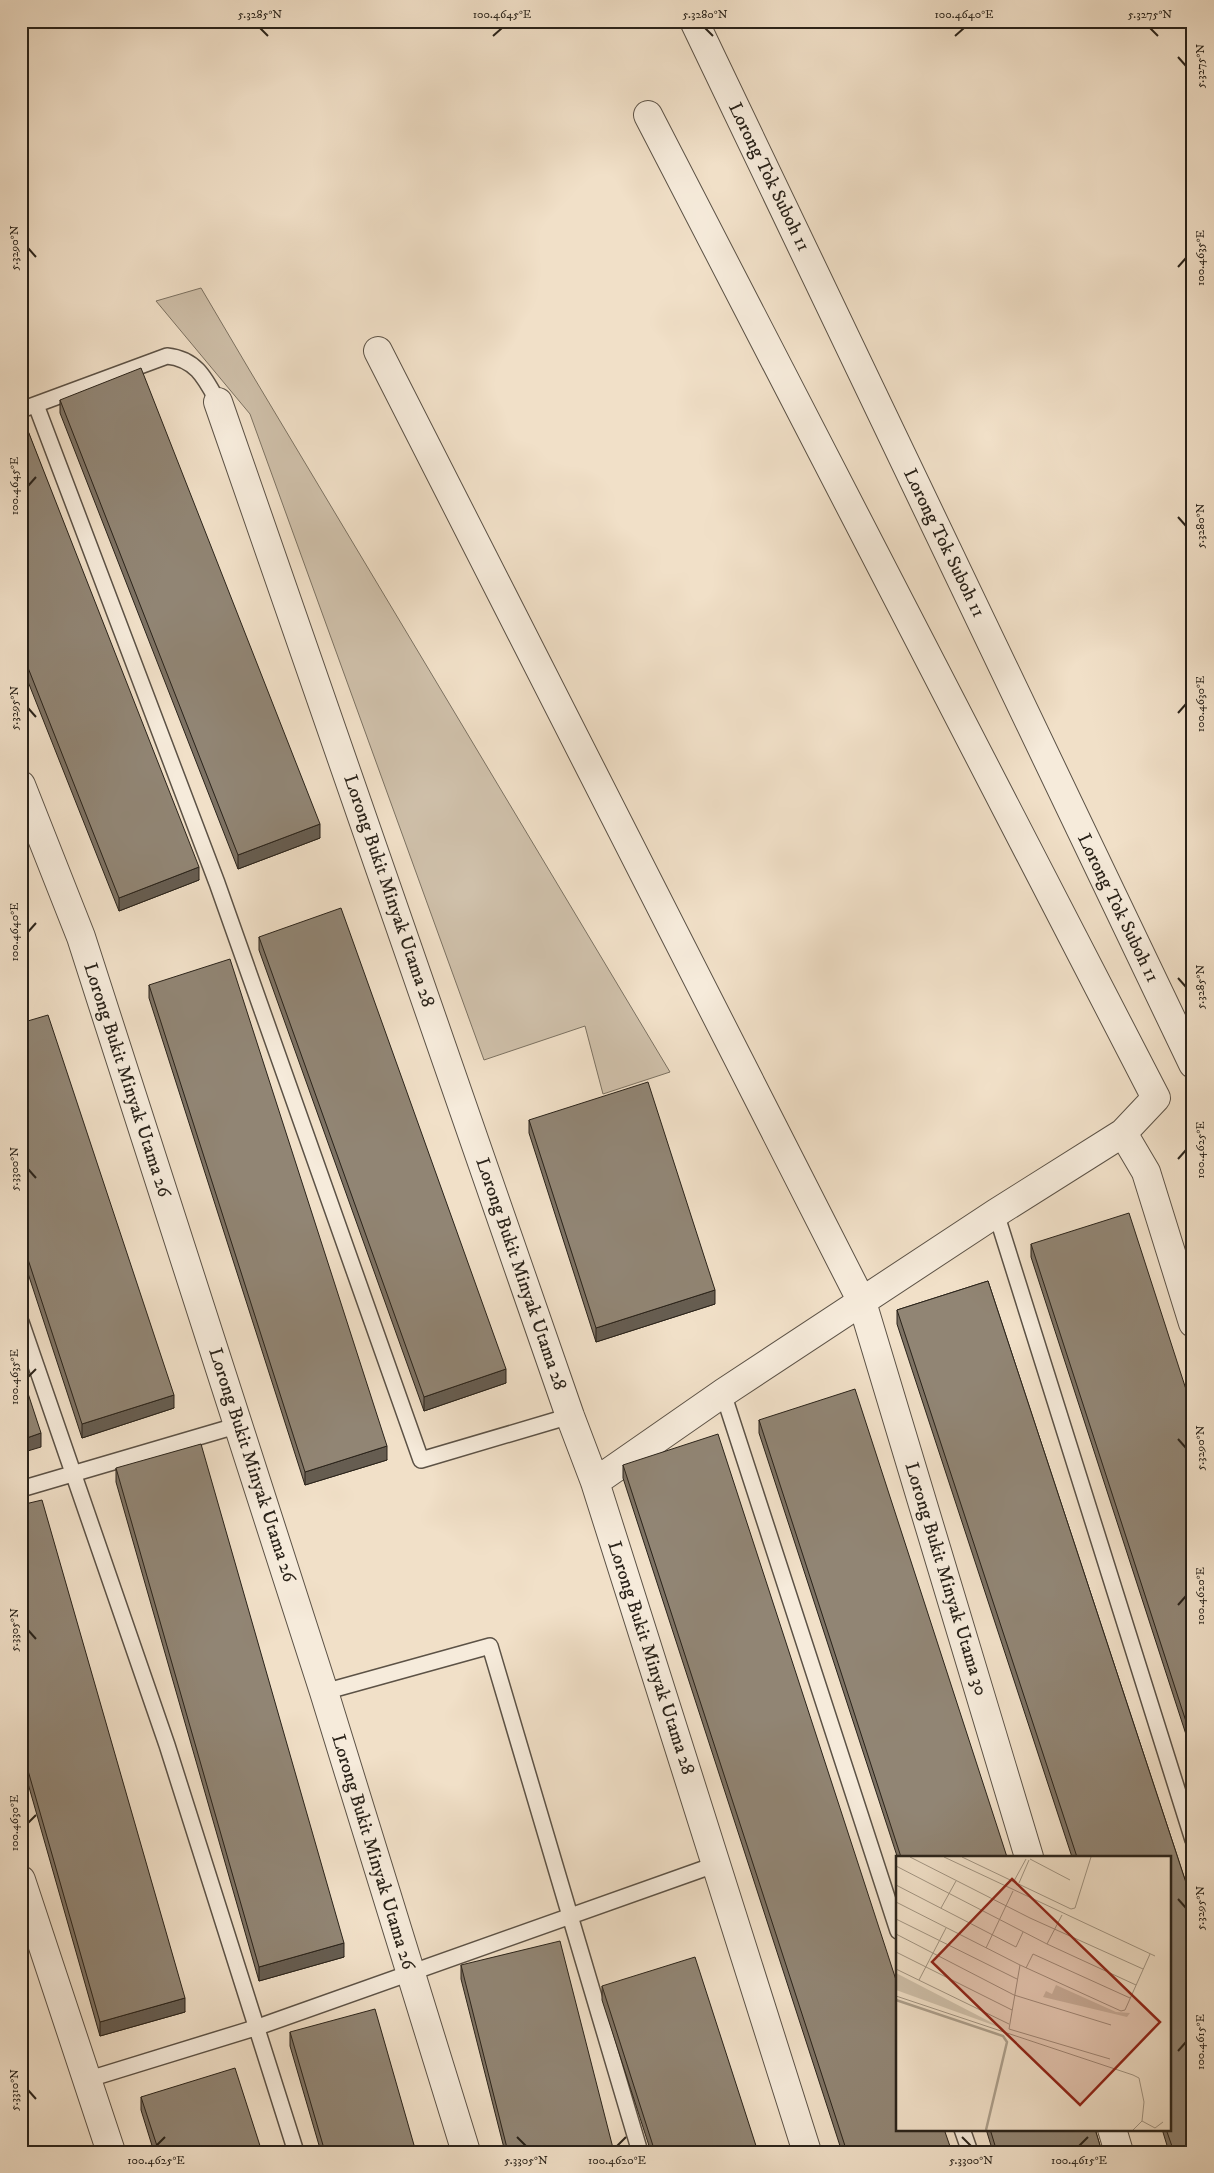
<svg xmlns="http://www.w3.org/2000/svg" width="1214" height="2173" font-family="'IM FELL DW Pica',serif">
  <style>
    .green { fill: #cfc0aa; stroke: #7c7262 }
    .lines { fill: none; stroke-linecap: round; stroke-linejoin: round }
    .service-casing { stroke: #5c5246; stroke-width: 18 }
    .minor-casing { stroke: #5c5246; stroke-width: 30 }
    .service { stroke: #f6ebdb; stroke-width: 15 }
    .minor { stroke: #f6ebdb; stroke-width: 28 }
    .wall { fill: #7d7264; stroke: #2a231a }
    .shaded-wall { fill: #665d51; stroke: #2a231a }
    .building { fill: #918574; stroke: #2a231a }
    .ticks { fill: none; stroke: #2a231a; stroke-width: 2 }
    .labels { text-anchor: middle; dominant-baseline: central; stroke-width: 4; stroke-linejoin: round; paint-order: stroke }
    .street-label { font-size: 19px; fill: #2a231a; stroke: #f6ebdb }
    .inset-river { fill: none; stroke: #ada08d; stroke-width: 2.5 }
    .inset-road { fill: none; stroke: #a19482; stroke-width: 1 }
    .view { fill: #8f2418; fill-opacity: 0.15; stroke: #8f2418; stroke-width: 2.5 }
    .inset-edge { fill: none; stroke: #2a231a; stroke-width: 2.5 }
    .neatline { fill: none; stroke: #2a231a; stroke-width: 2 }
    .ticks-label { font-size: 12px; text-anchor: middle; fill: #2a231a }
  </style>
  <rect width="100%" height="100%" fill="#f1e0c8"/>
  <filter id="stains"><feTurbulence type="fractalNoise" baseFrequency=".004" numOctaves="4"/><feColorMatrix values="0 0 0 0 .2 0 0 0 0 .09 0 0 0 0 .02 0 0 0 .5 -.17"/></filter>
  <radialGradient id="worn" r=".72"><stop offset=".6" stop-color="#630" stop-opacity="0"/><stop offset="1" stop-color="#630" stop-opacity=".3"/></radialGradient>
  <path class="green" d="M 201,288 L 250,371 L 670,1072 L 603,1094 L 585,1026 L 484,1060 L 250,414 L 156,301 Z"/>
  <g class="lines">
    <g class="service-casing">
      <path id="service" d="M 36,405 L 217,883 L 421,1460 L 570,1416
        M 21,410 L 167,356 C 196,359 205,378 218,402
        M 996,1213 L 1193,1840
        M 21,1322 L 167,1745 L 296,2152
        M 723,1393 L 898,1931
        M 21,1489 L 239,1425
        M 324,1692 L 490,1646 L 640,2152
        M 86,2080 L 258,2027 L 717,1864
        M 962,2129 L 970,2152"/>
    </g>
    <g class="minor-casing">
      <path id="minor" d="M 694,21 L 1193,1064
        M 378,351 L 862,1302 L 1029,1857
        M 218,402 L 570,1416 L 595,1482 L 807,2152
        M 21,785 L 81,937 L 324,1692 L 466,2152
        M 1123,1133 L 1146,1172 L 1193,1323
        M 595,1482 L 723,1393 L 996,1213 L 1123,1133 L 1156,1098 L 648,115
        M 21,1880 L 111,2152
        M 1112,2129 L 1119,2152"/>
    </g>
    <use href="#service" class="service"/>
    <use href="#minor" class="minor"/>
  </g>
  <path class="wall" d="M 60,400 L 320,838 L 238,869 L 60,413 Z
    M 21,413 L 199,880 L 119,911 L 21,664 Z
    M 259,937 L 506,1383 L 424,1411 L 259,950 Z
    M 149,985 L 387,1460 L 305,1485 L 149,998 Z
    M 21,1023 L 174,1408 L 82,1438 L 21,1252 Z
    M 529,1120 L 715,1304 L 596,1342 L 529,1133 Z
    M 1031,1244 L 1193,1411 L 1193,1756 L 1031,1257 Z
    M 988,1281 L 1193,1904 L 1193,2152 L 1169,2152 L 1162,2129 L 1170,2129 L 1170,1857 L 1072,1857 L 897,1324 L 897,1310 Z
    M 759,1420 L 1007,1857 L 898,1857 L 898,1859 L 759,1433 Z
    M 623,1465 L 952,2152 L 842,2152 L 623,1478 Z
    M 116,1468 L 344,1957 L 259,1981 L 116,1482 Z
    M 21,1505 L 185,2012 L 100,2036 L 21,1759 Z
    M 461,1965 L 614,2152 L 505,2152 L 461,1979 Z
    M 602,1986 L 758,2152 L 651,2152 L 602,2000 Z
    M 290,2032 L 416,2152 L 321,2152 L 290,2046 Z
    M 141,2097 L 262,2152 L 154,2152 L 141,2110 Z
    M 986,2129 L 1095,2129 L 1102,2152 L 993,2152 Z"/>
  <path class="shaded-wall" d="M 320,824 L 320,838 L 238,869 L 238,855 Z
    M 199,867 L 199,880 L 119,911 L 119,898 Z
    M 715,1290 L 715,1304 L 596,1342 L 596,1328 Z
    M 506,1369 L 506,1383 L 424,1411 L 424,1397 Z
    M 174,1395 L 174,1408 L 82,1438 L 82,1424 Z
    M 41,1433 L 41,1447 L 21,1453 L 21,1440 Z
    M 387,1446 L 387,1460 L 305,1485 L 305,1472 Z
    M 344,1943 L 344,1957 L 259,1981 L 259,1967 Z
    M 185,1998 L 185,2012 L 100,2036 L 100,2022 Z"/>
  <path class="building" d="M 141,368 L 320,824 L 238,855 L 60,400 Z
    M 21,413 L 199,867 L 119,898 L 21,650 Z
    M 341,908 L 506,1369 L 424,1397 L 259,937 Z
    M 230,959 L 387,1446 L 305,1472 L 149,985 Z
    M 48,1015 L 174,1395 L 82,1424 L 21,1238 L 21,1023 Z
    M 648,1082 L 715,1290 L 596,1328 L 529,1120 Z
    M 1129,1213 L 1193,1411 L 1193,1743 L 1031,1244 Z
    M 988,1281 L 1193,1904 L 1193,2152 L 1174,2152 L 1166,2129 L 1170,2129 L 1170,1857 L 1077,1857 L 897,1310 Z
    M 21,1372 L 41,1433 L 21,1440 Z
    M 855,1389 L 1007,1857 L 901,1857 L 759,1420 Z
    M 718,1434 L 898,1986 L 898,2129 L 944,2129 L 952,2152 L 847,2152 L 623,1465 Z
    M 201,1444 L 344,1943 L 259,1967 L 116,1468 Z
    M 42,1500 L 185,1998 L 100,2022 L 21,1746 L 21,1505 Z
    M 560,1941 L 614,2152 L 508,2152 L 461,1965 Z
    M 695,1957 L 758,2152 L 655,2152 L 602,1986 Z
    M 375,2009 L 416,2152 L 325,2152 L 290,2032 Z
    M 235,2068 L 262,2152 L 159,2152 L 141,2097 Z
    M 990,2129 L 1095,2129 L 1102,2152 L 997,2152 Z"/>
  <path class="ticks" d="M 260,28 L 268,36M 705,28 L 713,36M 1150,28 L 1158,36M 493,36 L 502,28M 955,36 L 964,28M 1178,57 L 1186,66M 28,248 L 36,257M 1178,267 L 1186,258M 28,486 L 36,477M 1178,517 L 1186,526M 28,708 L 36,717M 1178,713 L 1186,704M 28,932 L 36,923M 1178,978 L 1186,987M 1178,1159 L 1186,1150M 28,1169 L 36,1178M 28,1377 L 36,1369M 1178,1439 L 1186,1448M 1178,1605 L 1186,1596M 28,1630 L 36,1639M 28,1823 L 36,1815M 1178,1899 L 1186,1908M 1178,2051 L 1186,2042M 28,2090 L 36,2099M 517,2137 L 526,2146M 962,2137 L 971,2146M 156,2146 L 165,2137M 617,2146 L 626,2137M 1079,2146 L 1088,2137"/>
  <g class="labels">
    <g class="street-label">
      <text transform="translate(769 177) rotate(64)">Lorong Tok Suboh 11</text>
      <text transform="translate(944 543) rotate(64)">Lorong Tok Suboh 11</text>
      <text transform="translate(389 891) rotate(71)">Lorong Bukit Minyak Utama 28</text>
      <text transform="translate(1118 908) rotate(64)">Lorong Tok Suboh 11</text>
      <text transform="translate(127 1080) rotate(72)">Lorong Bukit Minyak Utama 26</text>
      <text transform="translate(521 1274) rotate(71)">Lorong Bukit Minyak Utama 28</text>
      <text transform="translate(252 1465) rotate(72)">Lorong Bukit Minyak Utama 26</text>
      <text transform="translate(946 1579) rotate(73)">Lorong Bukit Minyak Utama 30</text>
      <text transform="translate(651 1658) rotate(72)">Lorong Bukit Minyak Utama 28</text>
      <text transform="translate(373 1852) rotate(73)">Lorong Bukit Minyak Utama 26</text>
    </g>
  </g>
  <g transform="translate(896 1856)">
    <rect width="275" height="275" fill="#f1e0c8"/>
    <path d="M 0,117 L 108,173 L 0,134 ZM 160,129 L 220,156 L 234,157 L 231,161 L 147,141 L 150,135 L 156,138 Z" fill="#cfc0aa"/>
    <path class="inset-river" d="M 0,144 L 107,180 L 111,186 L 90,274"/>
    <path class="inset-road" d="M 14,1 L 134,62 L 247,113M 48,1 L 259,100M 66,1 L 175,53 L 179,52 L 195,1M 134,3 L 174,24M 0,10 L 151,88 L 240,129M 118,25 L 130,3M 123,27 L 133,4M 0,29 L 120,91 L 127,76M 0,46 L 124,109 L 225,155 L 229,154 L 254,98M 45,52 L 60,25M 0,63 L 121,123M 0,78 L 118,139 L 215,169M 151,88 L 166,59M 90,92 L 117,35M 0,96 L 116,154M 124,109 L 113,173 L 214,203M 130,112 L 137,98 L 234,142M 0,113 L 113,168M 23,124 L 50,72M 0,140 L 237,219 L 243,222 L 248,246 L 246,265 L 237,274M 246,265 L 259,272 L 267,266"/>
    <path class="view" d="M 116,23 L 264,166 L 184,249 L 36,106 Z"/>
    <rect width="275" height="275" class="inset-edge"/>
  </g>
  <rect width="1214" height="2173" fill="none" stroke="#f1e0c8" stroke-width="55"/>
  <rect x="28" y="28" width="1158" height="2118" class="neatline"/>
  <g class="ticks-label">
    <text x="260" y="18">5.3285°N</text>
    <text x="502" y="18">100.4645°E</text>
    <text x="705" y="18">5.3280°N</text>
    <text x="964" y="18">100.4640°E</text>
    <text x="1150" y="18">5.3275°N</text>
    <text transform="translate(1200 66) rotate(-90)" y="4">5.3275°N</text>
    <text transform="translate(14 248) rotate(-90)" y="4">5.3290°N</text>
    <text transform="translate(1200 258) rotate(-90)" y="4">100.4635°E</text>
    <text transform="translate(14 486) rotate(-90)" y="4">100.4645°E</text>
    <text transform="translate(1200 526) rotate(-90)" y="4">5.3280°N</text>
    <text transform="translate(1200 704) rotate(-90)" y="4">100.4630°E</text>
    <text transform="translate(14 708) rotate(-90)" y="4">5.3295°N</text>
    <text transform="translate(14 932) rotate(-90)" y="4">100.4640°E</text>
    <text transform="translate(1200 987) rotate(-90)" y="4">5.3285°N</text>
    <text transform="translate(1200 1150) rotate(-90)" y="4">100.4625°E</text>
    <text transform="translate(14 1169) rotate(-90)" y="4">5.3300°N</text>
    <text transform="translate(14 1377) rotate(-90)" y="4">100.4635°E</text>
    <text transform="translate(1200 1448) rotate(-90)" y="4">5.3290°N</text>
    <text transform="translate(1200 1596) rotate(-90)" y="4">100.4620°E</text>
    <text transform="translate(14 1630) rotate(-90)" y="4">5.3305°N</text>
    <text transform="translate(14 1823) rotate(-90)" y="4">100.4630°E</text>
    <text transform="translate(1200 1908) rotate(-90)" y="4">5.3295°N</text>
    <text transform="translate(1200 2042) rotate(-90)" y="4">100.4615°E</text>
    <text transform="translate(14 2090) rotate(-90)" y="4">5.3310°N</text>
    <text x="156" y="2164">100.4625°E</text>
    <text x="526" y="2164">5.3305°N</text>
    <text x="617" y="2164">100.4620°E</text>
    <text x="971" y="2164">5.3300°N</text>
    <text x="1079" y="2164">100.4615°E</text>
  </g>
  <rect width="100%" height="100%" filter="url(#stains)"/>
  <rect width="100%" height="100%" fill="url(#worn)"/>
</svg>
